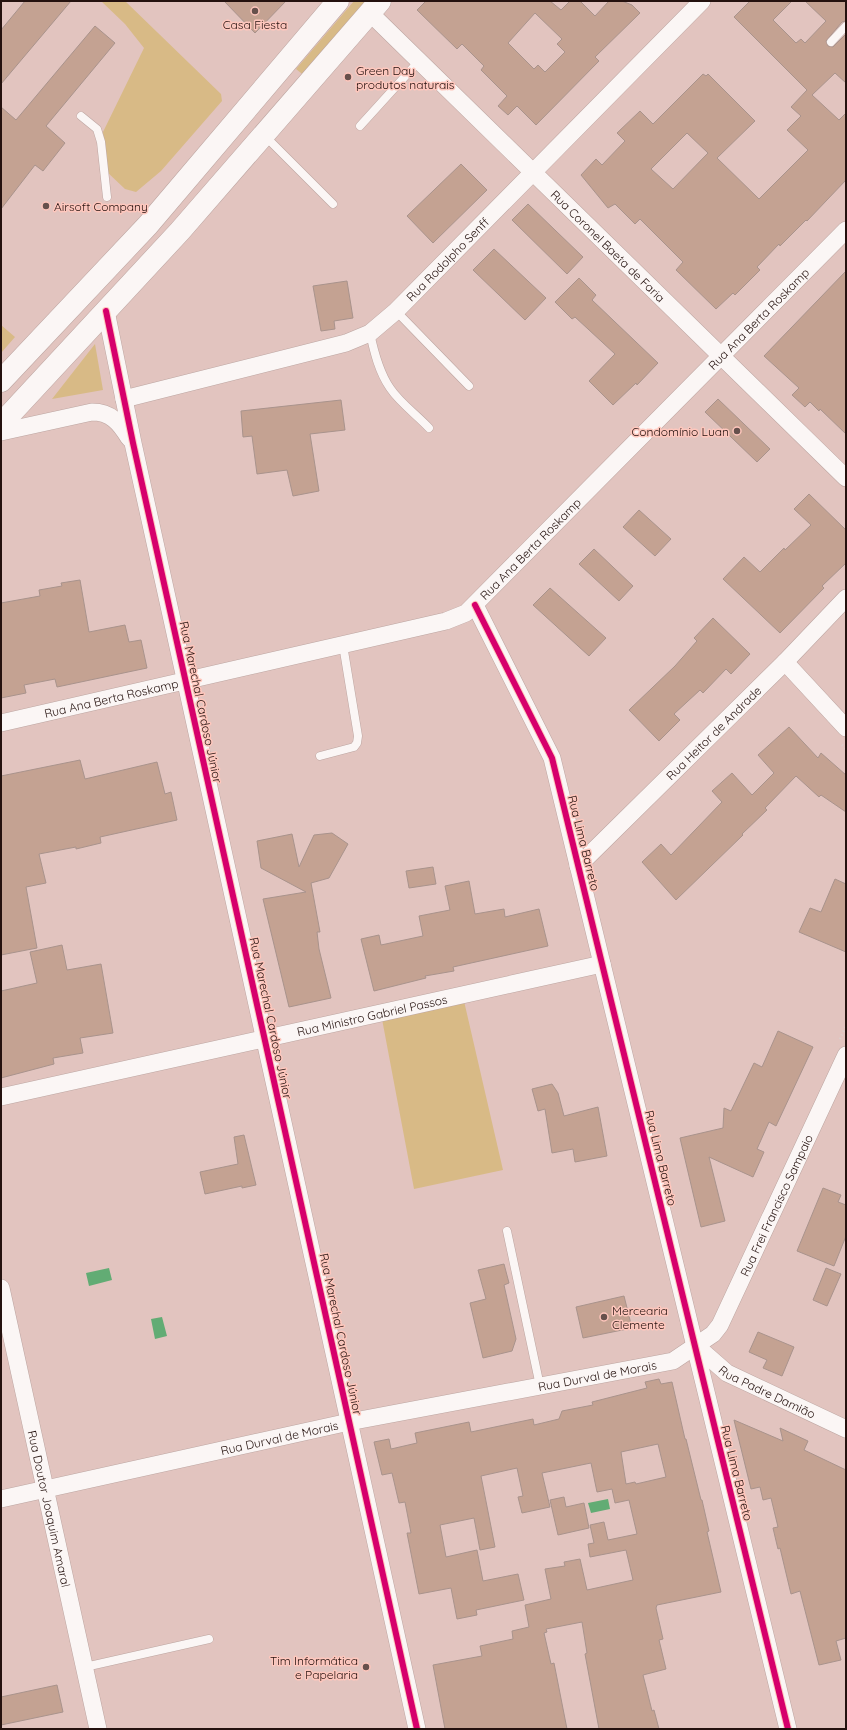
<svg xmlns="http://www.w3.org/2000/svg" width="847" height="1730" font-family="Quicksand,sans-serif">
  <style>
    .green { fill: #d8ba86 }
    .water { fill: #62ac74 }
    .building { fill: #c4a292; stroke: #a9938c; fill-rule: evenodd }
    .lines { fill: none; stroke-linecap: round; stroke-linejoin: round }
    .lane-casing { stroke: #bca5a1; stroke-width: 9 }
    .street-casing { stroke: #bca5a1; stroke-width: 18 }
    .secondary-casing { stroke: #bca5a1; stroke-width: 23 }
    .path { stroke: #dad0ce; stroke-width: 2.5; stroke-dasharray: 1 3; stroke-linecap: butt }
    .lane { stroke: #fbf6f5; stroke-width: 8 }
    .street { stroke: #fbf6f5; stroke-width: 17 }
    .secondary { stroke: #fbf6f5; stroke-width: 22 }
    .cycleway-casing { stroke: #ffc7bd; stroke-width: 8 }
    .cycleway { stroke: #d6006c; stroke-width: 6 }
    .poi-dot { fill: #66504c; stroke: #ffc7bd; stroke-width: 1.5 }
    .labels { text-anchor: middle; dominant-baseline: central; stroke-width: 3; stroke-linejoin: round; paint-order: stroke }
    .poi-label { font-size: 12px; fill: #24110e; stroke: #ffc7bd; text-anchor: start }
    .street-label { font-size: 12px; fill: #24110e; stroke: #ffc7bd }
  </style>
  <rect width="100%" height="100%" fill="#e2c4bf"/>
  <path class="green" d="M 101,1 L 125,1 L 221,94 L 222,101 L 161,171 L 136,192 L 125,189 L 106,171 L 103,132 L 144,48 L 125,24 Z
    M 354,1 L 371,1 L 306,77 L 296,69 Z
    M 1,325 L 15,337 L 1,353 Z
    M 95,344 L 103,390 L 52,399 Z
    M 464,1001 L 503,1170 L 414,1189 L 382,1019 Z"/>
  <path class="water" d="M 109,1268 L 112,1280 L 89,1286 L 86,1273 Z
    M 162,1317 L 167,1336 L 155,1339 L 151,1319 Z
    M 608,1499 L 610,1509 L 591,1513 L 588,1503 Z"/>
  <path class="building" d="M 25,1 L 71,1 L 1,84 L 1,30 Z
    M 224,1 L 286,1 L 255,33 Z
    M 426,1 L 550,1 L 561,10 L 570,1 L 580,1 L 595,16 L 609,1 L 622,1 L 632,5 L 640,13 L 595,57 L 599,61 L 536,125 L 517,106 L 508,115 L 498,106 L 507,96 L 481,70 L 484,66 L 462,44 L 457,49 L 417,10 ZM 535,13 L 562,39 L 557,44 L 565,52 L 545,72 L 538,65 L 534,69 L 508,43 Z
    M 750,1 L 792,1 L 773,20 L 796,43 L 801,39 L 805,43 L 826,21 L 805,1 L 846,1 L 846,21 L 842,22 L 826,41 L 828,46 L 833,47 L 846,34 L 846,83 L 835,73 L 812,95 L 839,120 L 846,113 L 846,180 L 807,221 L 806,220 L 780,246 L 779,244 L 757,267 L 760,270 L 735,295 L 733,293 L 716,309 L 676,270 L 683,262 L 640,219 L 635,224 L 615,204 L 608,208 L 581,175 L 596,159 L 602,165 L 625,141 L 617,133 L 640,111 L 653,124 L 703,74 L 706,76 L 708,74 L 755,121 L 717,158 L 759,199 L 808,150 L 787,130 L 801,116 L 791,107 L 807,90 L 734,17 ZM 687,133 L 708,153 L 673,189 L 651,169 Z
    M 95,26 L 115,43 L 46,126 L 65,143 L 43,171 L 35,165 L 1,209 L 1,107 L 16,120 Z
    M 461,164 L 487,190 L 433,243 L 407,216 Z
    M 528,204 L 583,257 L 567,274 L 512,220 Z
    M 494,249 L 546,298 L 525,320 L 473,270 Z
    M 846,271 L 846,434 L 820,409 L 819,411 L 810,402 L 805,407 L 792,395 L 799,388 L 764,356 Z
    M 579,278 L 596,295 L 592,300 L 658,363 L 637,385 L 636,383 L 613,405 L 589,381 L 615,354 L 575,317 L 572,319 L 555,302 Z
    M 347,281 L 353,318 L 334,321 L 335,329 L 321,331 L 313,286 Z
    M 718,399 L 770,449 L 757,462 L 705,412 Z
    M 341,400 L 345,430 L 310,434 L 319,491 L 293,496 L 287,470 L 257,474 L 252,436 L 243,437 L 241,411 Z
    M 809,494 L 846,530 L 846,563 L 822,586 L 824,588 L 780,633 L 723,579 L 744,557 L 760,572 L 784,548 L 785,550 L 811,525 L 794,509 Z
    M 639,510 L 671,539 L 655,556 L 623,527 Z
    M 594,549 L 633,586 L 619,601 L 579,564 Z
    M 80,580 L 89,632 L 125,625 L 129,642 L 141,640 L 147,668 L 57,687 L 55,679 L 24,685 L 26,693 L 1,698 L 1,603 L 40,596 L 39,590 L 62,586 L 61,583 Z
    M 550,588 L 606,638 L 589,656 L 533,605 Z
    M 713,618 L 750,654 L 731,674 L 726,669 L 703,693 L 700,690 L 674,714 L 680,720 L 659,741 L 629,710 L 675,666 L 697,641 L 694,638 Z
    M 789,727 L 818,758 L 821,753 L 846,775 L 846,812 L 821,795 L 819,797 L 796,776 L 765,808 L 767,810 L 742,834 L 743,835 L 676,900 L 642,862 L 661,844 L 671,855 L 722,802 L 712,791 L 732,773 L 752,795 L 774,773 L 758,755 Z
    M 80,760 L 85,779 L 157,762 L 165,794 L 171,792 L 177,820 L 100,837 L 101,843 L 76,849 L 76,847 L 39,854 L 46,883 L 26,887 L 37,948 L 1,955 L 1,776 Z
    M 332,833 L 348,844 L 329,878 L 311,883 L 320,932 L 317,932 L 319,949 L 331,998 L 289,1007 L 263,899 L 306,892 L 261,868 L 257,841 L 292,834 L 299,867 L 314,835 Z
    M 433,867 L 436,884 L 409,888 L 406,871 Z
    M 835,879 L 846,884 L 846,952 L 799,932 L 810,908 L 821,912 Z
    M 469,881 L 475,914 L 504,909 L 505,917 L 539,909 L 548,946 L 453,967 L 454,971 L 425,976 L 426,978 L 374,991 L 361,939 L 379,935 L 381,945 L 423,936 L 419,916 L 450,910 L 445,886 Z
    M 62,945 L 67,970 L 101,964 L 113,1033 L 80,1038 L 83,1053 L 53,1058 L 54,1064 L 1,1078 L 1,991 L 37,983 L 30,952 Z
    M 778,1031 L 813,1047 L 776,1126 L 769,1122 L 757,1149 L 764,1152 L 753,1177 L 709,1157 L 725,1221 L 701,1227 L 680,1138 L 723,1128 L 724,1108 L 731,1111 L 754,1063 L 762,1067 Z
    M 552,1084 L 558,1093 L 564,1116 L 598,1107 L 607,1156 L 575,1162 L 573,1149 L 552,1153 L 545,1109 L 538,1111 L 532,1089 Z
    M 244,1135 L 256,1185 L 242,1188 L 242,1186 L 205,1194 L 200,1172 L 238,1164 L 234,1137 Z
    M 823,1188 L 841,1195 L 838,1202 L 846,1205 L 846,1236 L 834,1266 L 797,1251 Z
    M 504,1264 L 509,1283 L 504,1285 L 516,1339 L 512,1351 L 483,1358 L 470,1303 L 486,1299 L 478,1270 Z
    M 826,1268 L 841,1274 L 827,1306 L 813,1300 Z
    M 624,1296 L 632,1328 L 583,1338 L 576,1307 Z
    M 758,1332 L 794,1347 L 782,1376 L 763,1368 L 767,1360 L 749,1352 Z
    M 659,1379 L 661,1384 L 672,1382 L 685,1439 L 686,1439 L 701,1500 L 702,1500 L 709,1531 L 707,1532 L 721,1592 L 657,1605 L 656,1608 L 663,1639 L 659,1640 L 666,1669 L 643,1675 L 652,1711 L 654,1710 L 659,1729 L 599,1729 L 585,1654 L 587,1653 L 582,1622 L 546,1629 L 547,1632 L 544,1633 L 551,1664 L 554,1663 L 567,1729 L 445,1729 L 433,1665 L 482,1656 L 480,1646 L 513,1639 L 512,1631 L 529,1627 L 525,1605 L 551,1599 L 545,1569 L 565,1566 L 564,1562 L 580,1559 L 587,1590 L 633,1580 L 626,1550 L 590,1557 L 588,1544 L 594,1543 L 590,1525 L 604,1522 L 608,1540 L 637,1534 L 629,1500 L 615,1503 L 612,1489 L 597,1492 L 591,1463 L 542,1473 L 550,1507 L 522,1513 L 518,1497 L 523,1496 L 517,1468 L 481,1476 L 495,1547 L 480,1550 L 474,1518 L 440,1525 L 446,1557 L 477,1550 L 483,1581 L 518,1574 L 524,1600 L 476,1610 L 477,1615 L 457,1619 L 451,1588 L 419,1594 L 407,1533 L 411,1533 L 405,1502 L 399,1503 L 392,1473 L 382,1475 L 374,1442 L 389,1439 L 391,1449 L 417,1443 L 415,1433 L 469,1422 L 471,1432 L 533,1419 L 534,1425 L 559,1419 L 562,1411 L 593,1405 L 592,1402 L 647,1388 L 645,1382 ZM 658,1444 L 666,1477 L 636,1484 L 635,1482 L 626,1484 L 621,1452 Z
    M 734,1420 L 783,1441 L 780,1428 L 808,1441 L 804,1450 L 846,1470 L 846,1638 L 836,1641 L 841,1660 L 819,1665 L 800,1591 L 791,1594 L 780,1548 L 778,1549 L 777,1545 L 773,1528 L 778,1527 L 771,1498 L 763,1500 L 760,1487 L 751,1489 Z
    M 564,1497 L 566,1507 L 584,1503 L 589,1528 L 558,1535 L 550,1500 Z
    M 57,1685 L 63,1712 L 1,1725 L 1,1697 Z"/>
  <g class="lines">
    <g class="lane-casing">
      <path id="lane" d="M 831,42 L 846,26
        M 81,116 L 97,129 L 101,142 L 107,197
        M 360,126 L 419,61
        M 264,135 L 333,204
        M 396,311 L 469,386
        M 370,333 C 374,352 379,372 390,388 C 400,403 417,415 429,428
        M 320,756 L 354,747 L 357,743 L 358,736 L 343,645
        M 507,1231 L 540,1386
        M 85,1667 L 209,1639"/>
    </g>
    <g class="street-casing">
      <g id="street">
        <path id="s1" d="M 370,13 L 846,478"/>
        <path d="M 106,311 L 133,443 L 417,1729"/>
        <path id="s2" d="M 124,399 L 346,343 L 370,333 L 396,311 L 702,1"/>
        <path d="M 1,432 L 92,412 C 111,412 120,423 129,438"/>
        <path d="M 475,605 L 552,758 L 788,1729"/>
        <path d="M 785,662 L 846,728"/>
        <path id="s3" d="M 1,723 L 446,621 L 466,613 L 846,230"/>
        <path id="s4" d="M 578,866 L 785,662 L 846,598"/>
        <path id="s5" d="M 1,1097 L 602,964"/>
        <path id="s6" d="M 1,1288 L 98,1729"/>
        <path id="s7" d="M 695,1345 L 727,1373 L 846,1429"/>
        <path id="s8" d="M 1,1499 L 349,1422 L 673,1361 L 713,1334 L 720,1325 L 846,1055"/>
      </g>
    </g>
    <g class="secondary-casing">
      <path id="secondary" d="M 1,381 L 148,225 L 338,1
        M 1,424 L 180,231 L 380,1"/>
    </g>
    <path class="path" d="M 842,745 L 846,749
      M 840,1039 L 846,1026"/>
    <use href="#lane" class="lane"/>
    <use href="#street" class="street"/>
    <use href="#secondary" class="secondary"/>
    <g class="cycleway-casing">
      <path id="cycleway" d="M 106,311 L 133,443 L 417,1729
        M 475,605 L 552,758 L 788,1729"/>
    </g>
    <use href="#cycleway" class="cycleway"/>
  </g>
  <g class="poi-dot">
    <circle cx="255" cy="11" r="4"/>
    <circle cx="348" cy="77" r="4"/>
    <circle cx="46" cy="206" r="4"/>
    <circle cx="737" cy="431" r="4"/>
    <circle cx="604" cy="1317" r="4"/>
    <circle cx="366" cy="1667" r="4"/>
  </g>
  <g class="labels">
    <g class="poi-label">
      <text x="255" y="24" text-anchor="middle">Casa Fiesta</text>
      <text x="356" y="70">Green Day<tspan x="356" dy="14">produtos naturais</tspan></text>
      <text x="54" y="206">Airsoft Company</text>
      <text x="729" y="431" text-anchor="end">Condomínio Luan</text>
      <text x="612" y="1310">Mercearia<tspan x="612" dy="14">Clemente</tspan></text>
      <text x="358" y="1660" text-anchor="end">Tim Informática<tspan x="358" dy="14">e Papelaria</tspan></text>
    </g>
    <g class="street-label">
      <text stroke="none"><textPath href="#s1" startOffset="333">Rua Coronel Baeta de Faria</textPath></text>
      <text stroke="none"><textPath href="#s2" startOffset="362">Rua Rodolpho Senff</textPath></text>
      <text stroke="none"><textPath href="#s3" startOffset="893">Rua Ana Berta Roskamp</textPath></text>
      <text stroke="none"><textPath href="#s3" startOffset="569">Rua Ana Berta Roskamp</textPath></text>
      <text stroke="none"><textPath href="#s3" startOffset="113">Rua Ana Berta Roskamp</textPath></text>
      <text transform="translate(201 702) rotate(78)">Rua Marechal Cardoso Júnior</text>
      <text stroke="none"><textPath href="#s4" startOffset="190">Rua Heitor de Andrade</textPath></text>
      <text transform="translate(584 843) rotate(76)">Rua Lima Barreto</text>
      <text stroke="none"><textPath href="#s5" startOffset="380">Rua Ministro Gabriel Passos</textPath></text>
      <text transform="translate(271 1018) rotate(78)">Rua Marechal Cardoso Júnior</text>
      <text transform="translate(661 1158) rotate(76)">Rua Lima Barreto</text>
      <text stroke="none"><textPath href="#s8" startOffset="878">Rua Frei Francisco Sampaio</textPath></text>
      <text transform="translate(341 1334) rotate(78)">Rua Marechal Cardoso Júnior</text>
      <text stroke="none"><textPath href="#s8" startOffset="609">Rua Durval de Morais</textPath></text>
      <text stroke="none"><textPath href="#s7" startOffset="87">Rua Padre Damião</textPath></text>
      <text stroke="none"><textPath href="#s8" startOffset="285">Rua Durval de Morais</textPath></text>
      <text transform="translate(737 1473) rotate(76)">Rua Lima Barreto</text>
      <text stroke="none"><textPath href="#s6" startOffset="226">Rua Doutor Joaquim Amaral</textPath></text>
    </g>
  </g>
  <rect width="847" height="1730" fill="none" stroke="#24110e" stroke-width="4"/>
</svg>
